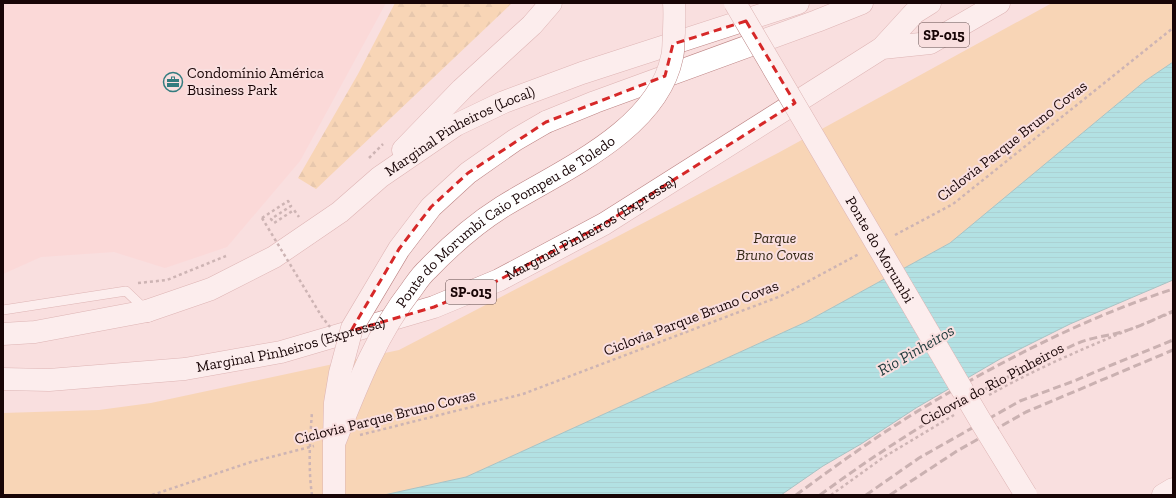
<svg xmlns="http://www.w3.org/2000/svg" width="1176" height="498" font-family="'Zilla Slab',serif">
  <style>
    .built { fill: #fdd2d1 }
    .green { fill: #f5ca85 }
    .forest { fill: url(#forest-firs) }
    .water { fill: url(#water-rules); stroke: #47a1a4 }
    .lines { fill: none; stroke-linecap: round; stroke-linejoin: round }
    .service-casing { stroke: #bc8383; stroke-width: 10 }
    .primary-casing { stroke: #bc8383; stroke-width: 23 }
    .trunk-casing { stroke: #bc8383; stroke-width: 23 }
    .motorway-casing { stroke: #bc8383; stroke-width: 23 }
    .path { stroke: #988181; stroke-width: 2.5; stroke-dasharray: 3 3; stroke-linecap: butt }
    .service { stroke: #fff; stroke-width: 9 }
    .primary { stroke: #fff; stroke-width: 22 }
    .trunk { stroke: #fff; stroke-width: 22 }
    .motorway { stroke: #fff; stroke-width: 22 }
    .rail { stroke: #917a7a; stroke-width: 3; stroke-dasharray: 8 4; stroke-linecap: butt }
    .primary-bridge-casing { stroke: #bc8383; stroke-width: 23; stroke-linecap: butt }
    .trunk-bridge-casing { stroke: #bc8383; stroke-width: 23; stroke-linecap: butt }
    .path-bridge { stroke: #988181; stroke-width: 2.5; stroke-dasharray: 3 3; stroke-linecap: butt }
    .primary-bridge { stroke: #fff; stroke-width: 22 }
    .trunk-bridge { stroke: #fff; stroke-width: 22 }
    .marked { fill: none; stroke: #d62828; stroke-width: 3; stroke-dasharray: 8 5; stroke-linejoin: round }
    .labels { text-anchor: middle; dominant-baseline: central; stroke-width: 4; stroke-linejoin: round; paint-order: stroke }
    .shield { fill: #f9dfdf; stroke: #5c4647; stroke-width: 1 }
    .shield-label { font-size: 14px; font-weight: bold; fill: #180506 }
    .poi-label { font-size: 15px; fill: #180506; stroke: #f9dfdf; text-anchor: start }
    .street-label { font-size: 15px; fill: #180506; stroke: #f9dfdf }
    .park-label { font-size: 15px; font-style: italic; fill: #332714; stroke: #f9dfdf }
    .water-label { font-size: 16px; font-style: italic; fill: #1a3738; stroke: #f9dfdf }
  </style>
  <defs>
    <pattern id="forest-firs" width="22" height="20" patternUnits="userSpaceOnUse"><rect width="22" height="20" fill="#f5ca85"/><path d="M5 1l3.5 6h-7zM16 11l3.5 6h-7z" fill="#d1ac71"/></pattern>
    <pattern id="water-rules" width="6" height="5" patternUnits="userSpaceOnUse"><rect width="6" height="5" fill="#5be4e8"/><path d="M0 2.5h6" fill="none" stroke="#4ec2c6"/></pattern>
  </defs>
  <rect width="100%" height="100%" fill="#f9dfdf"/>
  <path class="built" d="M 3,3 L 386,3 L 300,161 L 227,247 L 165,268 L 114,252 L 41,257 L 3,274 Z"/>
  <path class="green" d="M 1052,3 L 1173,3 L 1173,62 L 1145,81 L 950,243 L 806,322 L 466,477 L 384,495 L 3,495 L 3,413 L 99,410 L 151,403 L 399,350 L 778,153 Z"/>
  <path class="forest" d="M 395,3 L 512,3 L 316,189 L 298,178 L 358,74 Z"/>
  <path class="water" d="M 1173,62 L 1173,280 L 1070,324 L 1000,359 L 916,408 L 861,444 L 823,466 L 781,495 L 384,495 L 466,477 L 806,322 L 950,243 L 1145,81 Z"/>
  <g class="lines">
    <g class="service-casing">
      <path id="service" d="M 3,310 L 126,291 L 146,310"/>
    </g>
    <g class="primary-casing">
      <path id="primary" d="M 334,495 L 334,442"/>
    </g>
    <g class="trunk-casing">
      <g id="trunk">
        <path d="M 546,122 L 595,102 L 817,21 L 862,3"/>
        <path d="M 403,150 L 462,89 L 532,25 L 551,3"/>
        <path id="s1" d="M 147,311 L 211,289 L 274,257 L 340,212 L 380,177 L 456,125 L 504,102 L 582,73 L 798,3"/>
      </g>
    </g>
    <g class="motorway-casing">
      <g id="motorway">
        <path d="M 882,48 L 914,13 L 930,3"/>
        <path d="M 3,334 L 35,332 L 147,311"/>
        <path id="s2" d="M 3,379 L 49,380 L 185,369 L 281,352 L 434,307 L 499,280 L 604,224 L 882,48 L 930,43 L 999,3"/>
        <path d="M 1163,495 L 1173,489"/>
      </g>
    </g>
    <path class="path" d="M 369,158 L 383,144
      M 262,218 L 288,201 L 291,206 L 271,219 L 274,223 L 294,210 L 299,217
      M 895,235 L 953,204 L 1173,28
      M 138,283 L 167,280 L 226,256
      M 989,395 C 1048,362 1111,337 1173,312
      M 360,435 L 523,394 L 781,296 L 859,254
      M 152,495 L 251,462 L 314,446
      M 831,495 L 884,457 L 954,415"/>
    <use href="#service" class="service"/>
    <use href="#primary" class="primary"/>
    <use href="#trunk" class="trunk"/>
    <use href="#motorway" class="motorway"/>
    <path class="rail" d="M 796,495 C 834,467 873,439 913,414 C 995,364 1082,319 1173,289
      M 820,495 C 900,436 985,385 1076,344 C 1091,337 1109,336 1125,331 C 1142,326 1157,318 1173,311
      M 866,495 L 919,458 L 1020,401 L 1074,381 L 1114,364 L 1173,340
      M 890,495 L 957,451 L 1026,412 L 1173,350"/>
    <g class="primary-bridge-casing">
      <g id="primary-bridge">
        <path id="s3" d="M 735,3 L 980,420 L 1026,495"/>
        <path id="s4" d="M 335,441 C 356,388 376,335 411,290 C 416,283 421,275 428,269 C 450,246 475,224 502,207 C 560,171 657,131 672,57 C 674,50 673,41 674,33 C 674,23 675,13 674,3"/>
      </g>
    </g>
    <g class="trunk-bridge-casing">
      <path id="trunk-bridge" d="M 334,442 L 335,403 L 340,373 L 352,328 L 399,249 L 431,207 L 468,173 L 515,140 L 546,122"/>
    </g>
    <path class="path-bridge" d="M 262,218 L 322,317 L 330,327
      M 312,495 C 308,468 310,439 312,412"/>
    <use href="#primary-bridge" class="primary-bridge"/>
    <use href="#trunk-bridge" class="trunk-bridge"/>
  </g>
  <path d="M0 0H1176V498H0ZM 746,21 L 795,103 L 604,224 L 499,280 L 434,307 L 351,331 L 399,249 L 431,207 L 468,173 L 546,122 L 665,76 L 673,44 Z" fill="#f9dfdf" fill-opacity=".55" fill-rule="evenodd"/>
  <path class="marked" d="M 746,21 L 795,103 L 604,224 L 499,280 L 434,307 L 351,331 L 399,249 L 431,207 L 468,173 L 546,122 L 665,76 L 673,44 Z"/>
  <defs>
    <g id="office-ring" transform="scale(1)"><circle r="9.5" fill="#f9dfdf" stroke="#337c7f" stroke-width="1.5"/><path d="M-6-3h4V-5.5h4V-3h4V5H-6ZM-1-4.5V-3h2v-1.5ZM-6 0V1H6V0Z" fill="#337c7f"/></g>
  </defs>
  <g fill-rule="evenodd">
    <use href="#office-ring" x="173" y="82"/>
  </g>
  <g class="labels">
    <g class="shield">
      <rect x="919" y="23" width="50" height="24" rx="3"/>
      <rect x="446" y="280" width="50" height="24" rx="3"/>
    </g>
    <g class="shield-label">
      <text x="944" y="35">SP-015</text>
      <text x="471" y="292">SP-015</text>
    </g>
    <g class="poi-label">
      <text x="187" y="73">Condomínio América<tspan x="187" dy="17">Business Park</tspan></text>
    </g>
    <g class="street-label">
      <text stroke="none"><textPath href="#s1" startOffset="364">Marginal Pinheiros (Local)</textPath></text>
      <text transform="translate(1012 141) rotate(-38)">Ciclovia Parque Bruno Covas</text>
      <text stroke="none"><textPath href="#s4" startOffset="287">Ponte do Morumbi Caio Pompeu de Toledo</textPath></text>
      <text stroke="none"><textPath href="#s2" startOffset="615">Marginal Pinheiros (Expressa)</textPath></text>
      <text stroke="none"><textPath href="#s3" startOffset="286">Ponte do Morumbi</textPath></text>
      <text transform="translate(691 318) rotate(-21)">Ciclovia Parque Bruno Covas</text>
      <text stroke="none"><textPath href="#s2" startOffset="291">Marginal Pinheiros (Expressa)</textPath></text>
      <text transform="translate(992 384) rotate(-28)">Ciclovia do Rio Pinheiros</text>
      <text transform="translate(385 417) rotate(-14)">Ciclovia Parque Bruno Covas</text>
    </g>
    <g class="park-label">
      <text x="775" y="238">Parque<tspan x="775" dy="17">Bruno Covas</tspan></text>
    </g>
    <g class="water-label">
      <text transform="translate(916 350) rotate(-30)">Rio Pinheiros</text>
    </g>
  </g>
  <rect width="1176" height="498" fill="none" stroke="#180506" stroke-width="8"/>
</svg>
